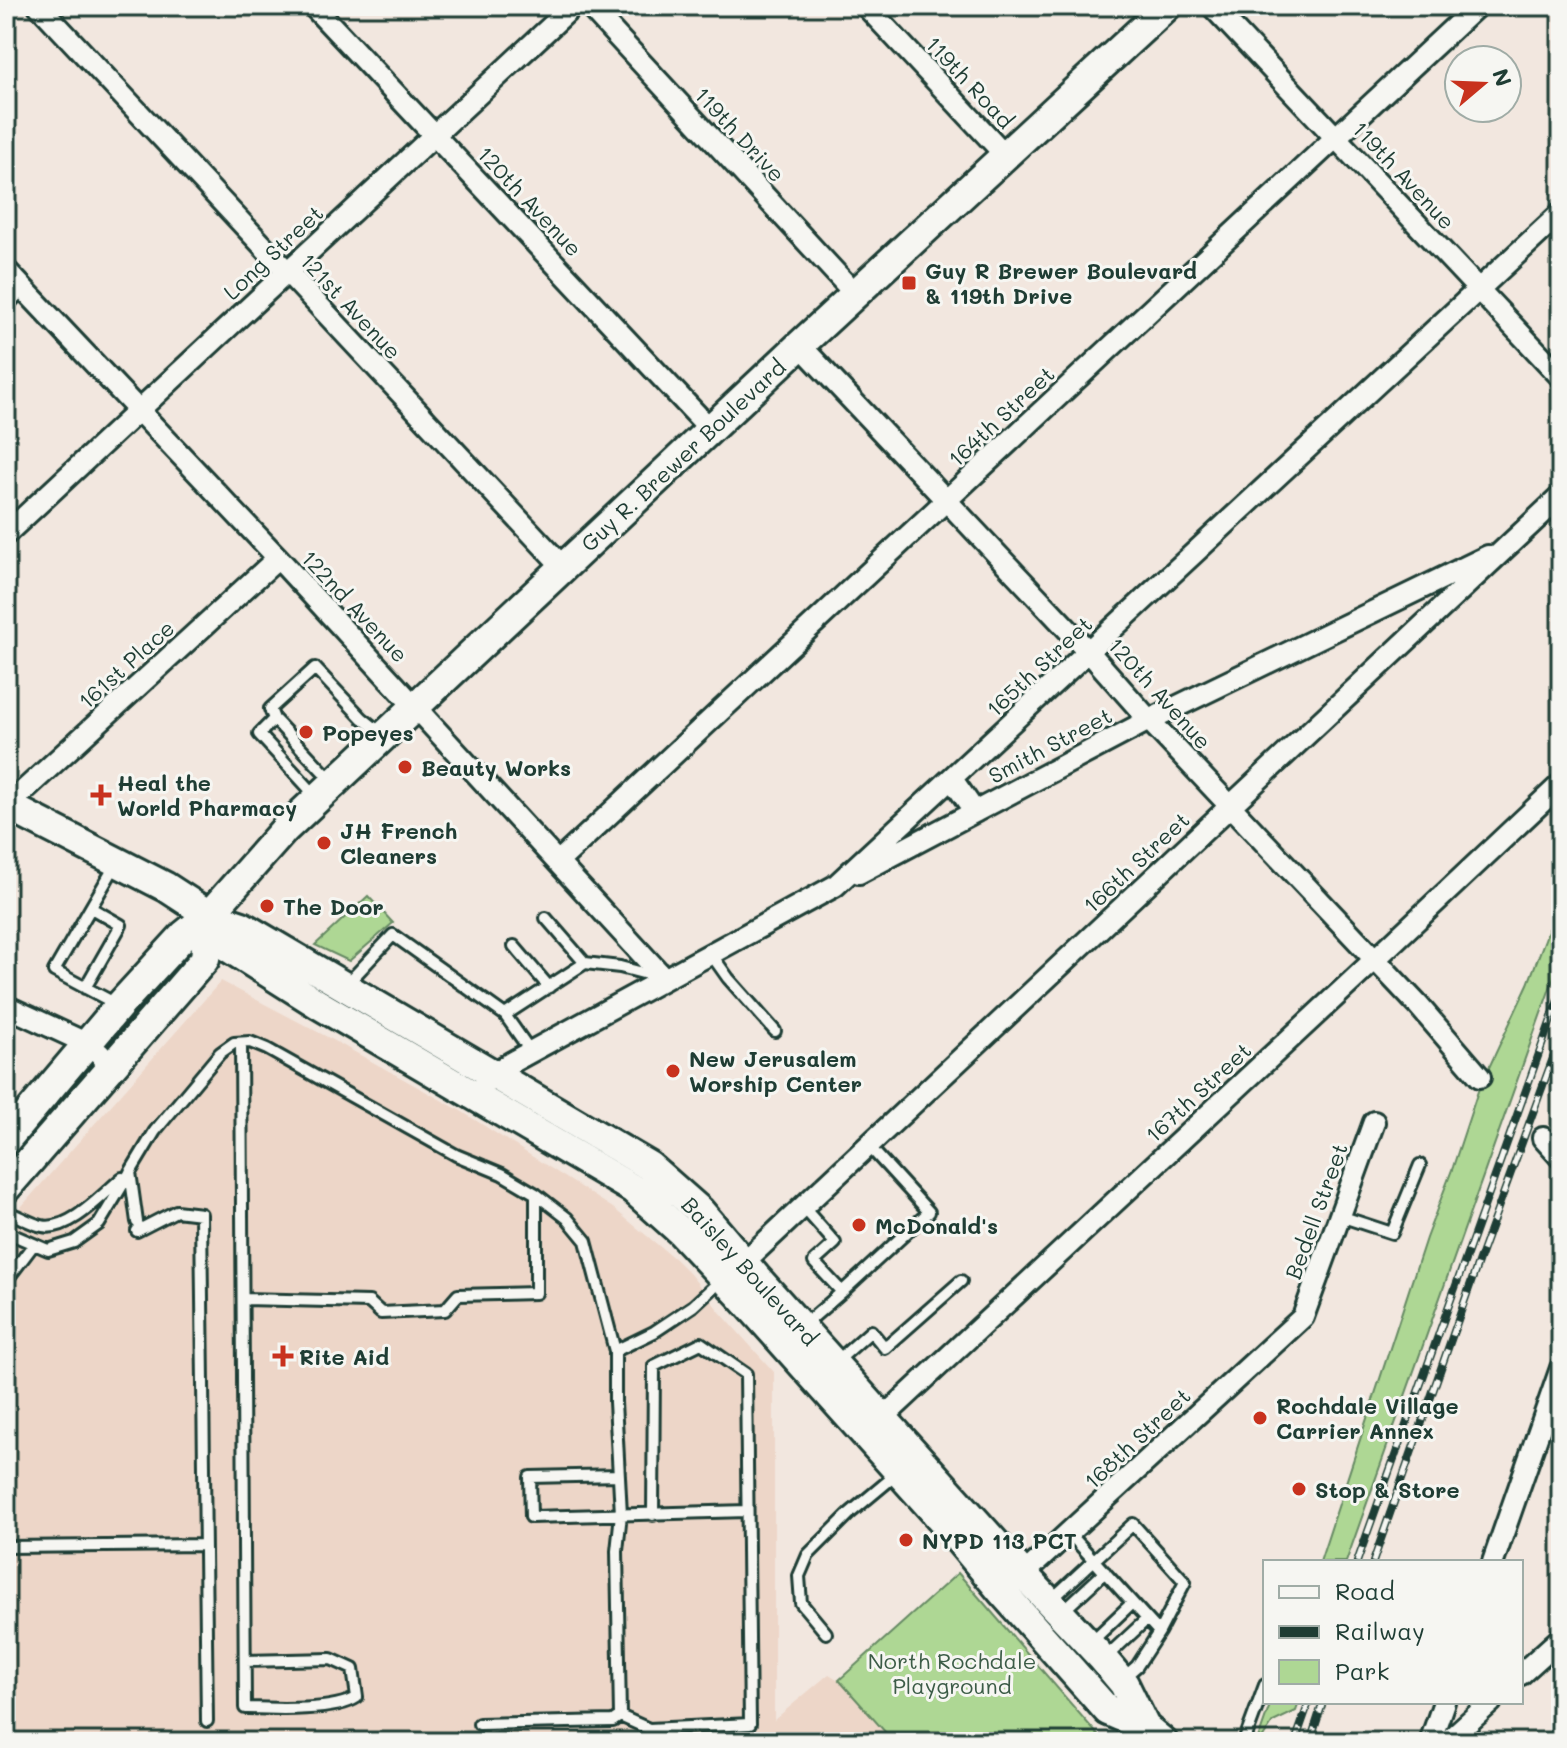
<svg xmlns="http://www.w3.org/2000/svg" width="1567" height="1748" font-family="Mali,sans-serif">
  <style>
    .built { fill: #edd6c8 }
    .green { fill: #aed794; stroke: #668a64; stroke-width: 2 }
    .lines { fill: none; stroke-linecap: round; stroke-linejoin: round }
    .service-casing { stroke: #1f3d34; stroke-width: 16 }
    .minor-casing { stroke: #1f3d34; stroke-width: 26 }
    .secondary-casing { stroke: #1f3d34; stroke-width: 34 }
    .service { stroke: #f6f6f2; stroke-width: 10 }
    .minor { stroke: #f6f6f2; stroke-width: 20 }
    .secondary { stroke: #f6f6f2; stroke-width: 28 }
    .rail-casing { stroke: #1f3d34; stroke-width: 8 }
    .rail { stroke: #f6f6f2; stroke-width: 5; stroke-dasharray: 15; stroke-linecap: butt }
    .poi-dot { fill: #c8321e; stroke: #f6f6f2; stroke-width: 3 }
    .labels { text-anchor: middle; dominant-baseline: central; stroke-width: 6; stroke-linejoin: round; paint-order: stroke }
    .street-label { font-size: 22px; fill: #1f3d34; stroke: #f6f6f2 }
    .poi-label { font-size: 22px; font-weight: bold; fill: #1f3d34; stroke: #f6f6f2; text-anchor: start }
    .park-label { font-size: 22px; fill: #3c5c47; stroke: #f6f6f2 }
  </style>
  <rect width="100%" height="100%" fill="#f2e7df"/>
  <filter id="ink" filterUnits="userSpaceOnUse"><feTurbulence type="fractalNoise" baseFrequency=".0125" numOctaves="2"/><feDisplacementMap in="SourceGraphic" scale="16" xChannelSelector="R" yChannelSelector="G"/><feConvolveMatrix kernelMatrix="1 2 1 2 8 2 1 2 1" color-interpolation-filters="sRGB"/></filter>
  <g filter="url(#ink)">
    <path class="built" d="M 221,981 L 333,1040 L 461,1111 L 613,1208 L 675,1259 L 690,1274 L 720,1312 L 774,1372 L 774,1720 L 829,1674 L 839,1680 L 894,1742 L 612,1742 L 612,1740 L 6,1736 L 6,1224 Z"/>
    <path class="green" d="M 368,896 L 393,923 L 349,961 L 315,945 Z
      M 1561,897 L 1561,957 L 1346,1562 L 1320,1562 L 1426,1238 L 1453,1167 L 1478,1091 L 1528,984 Z
      M 958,1573 L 1104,1742 L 894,1742 L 839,1680 Z
      M 1271,1702 L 1299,1702 L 1296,1711 L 1273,1722 L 1260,1742 L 1257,1742 Z"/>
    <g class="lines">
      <g class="service-casing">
        <path id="service" d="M 274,719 L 259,734 L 316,796
          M 333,782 L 274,719 L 270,709 L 315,668 L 362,718 L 382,734
          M 116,864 L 54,971 L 118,1005
          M 514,946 L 549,987
          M 711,954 L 728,978 L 775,1031
          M 585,963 L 620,967 L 658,977
          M 347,984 L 393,935 L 505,1015 L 531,1052
          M 85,988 L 121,925 L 91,908
          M 505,1015 L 585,963 L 546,918
          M 241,1043 L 245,1708 C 272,1709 335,1712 357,1697 L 353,1669 L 331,1659 L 245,1661
          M 130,1172 L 137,1222
          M 803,1207 L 835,1243 L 814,1262 L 842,1292 L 803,1326
          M 6,1212 C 18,1215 29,1223 42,1226 C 69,1232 102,1195 122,1178
          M 1340,1216 L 1392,1233 L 1420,1165
          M 137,1231 L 176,1211 L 201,1214 L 207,1721
          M 6,1232 L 48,1250 L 74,1242 L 99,1224 L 155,1131 L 220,1053 L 234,1043 L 250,1042 L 267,1049 L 456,1155 L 502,1174 L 536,1194 L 567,1218 L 586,1241 L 615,1351 L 615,1402 L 621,1514 L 617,1551 L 620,1716 L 613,1721 L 479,1724
          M 6,1281 L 34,1244
          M 842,1292 L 929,1212 L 868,1145
          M 243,1299 L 369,1302 L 381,1313 L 445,1310 L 458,1295 L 536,1293 L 536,1194
          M 615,1351 L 654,1332 L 693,1306 L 722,1279
          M 836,1362 L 871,1331 L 885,1348 L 961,1281
          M 619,1475 L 530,1477 L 531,1517 L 747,1511
          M 1069,1533 L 1159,1632 L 1137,1666 L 1122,1679
          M 6,1547 L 205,1545
          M 1051,1600 L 1133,1524 L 1185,1582 L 1159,1632
          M 1062,1612 L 1105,1572
          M 826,1633 L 801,1603 L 799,1576 L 808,1555 L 850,1513 L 898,1473
          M 1090,1643 L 1132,1603
          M 1104,1659 L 1147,1619
          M 620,1716 L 649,1729 L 750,1724 L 746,1374 L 701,1343 L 654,1366 L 653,1515
          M 1244,1742 L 1265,1685"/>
      </g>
      <g class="minor-casing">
        <path id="minor" d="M 39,6 L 563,567
          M 313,6 L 711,430
          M 589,6 L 856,295
          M 866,6 L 1006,156
          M 1212,6 L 1561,377
          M 6,270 L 278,558 L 664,978
          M 6,300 L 20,285
          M 800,345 L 1089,652 L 1149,720 L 1418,1005 L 1480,1077
          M 6,534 L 573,6
          M 952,779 L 975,812
          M 7,806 L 278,558
          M 558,862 L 1477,6
          M 859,873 L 1149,720 L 1488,556
          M 6,1006 L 88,1044 L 100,1054 L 111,1068
          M 485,1083 L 492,1074 L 512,1062 L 835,886 L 1561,213
          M 1543,1138 L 1561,1158
          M 743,1263 L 1561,496
          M 874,1426 L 1352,981 L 1561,784
          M 1493,1562 L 1561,1368
          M 1015,1582 L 1303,1317 L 1374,1122
          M 1521,1674 L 1561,1638
          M 1430,1742 L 1444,1702
          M 1447,1742 L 1491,1702"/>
      </g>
      <g class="secondary-casing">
        <path id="secondary" d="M 6,805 L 166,887 L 209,915 L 242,926 L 649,1166 L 700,1211 L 756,1277 L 1024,1575 L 1103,1659 L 1124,1684 L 1145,1727
          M 209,915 L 226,946 L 318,1004 L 633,1189 L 680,1231 L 739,1294 L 942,1520 L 1003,1593 L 1108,1711 L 1145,1727 L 1163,1742
          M 6,1140 L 119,1006 L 184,935 L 209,915 L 285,829 L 800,345 L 1167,6
          M 6,1188 L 205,959 L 209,915"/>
      </g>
      <use href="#service" class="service"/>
      <use href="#minor" class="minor"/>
      <use href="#secondary" class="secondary"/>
      <g class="rail-casing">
        <path id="rail" d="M 1357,1562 L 1561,992
          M 1373,1562 L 1479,1260 L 1561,1036
          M 1295,1742 L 1309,1702
          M 1310,1742 L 1323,1702"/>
      </g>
      <use href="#rail" class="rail"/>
    </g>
  </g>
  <g class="poi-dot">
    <rect x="901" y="275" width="16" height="16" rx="4"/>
    <circle cx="306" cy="732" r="8"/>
    <circle cx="405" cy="767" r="8"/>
    <path d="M97 783h8v8h8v8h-8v8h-8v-8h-8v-8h8z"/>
    <circle cx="324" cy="843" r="8"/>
    <circle cx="267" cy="906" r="8"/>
    <circle cx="673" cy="1071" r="8"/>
    <circle cx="859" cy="1225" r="8"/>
    <path d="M279 1344h8v8h8v8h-8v8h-8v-8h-8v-8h8z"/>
    <circle cx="1260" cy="1418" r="8"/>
    <circle cx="1299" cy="1489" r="8"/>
    <circle cx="906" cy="1540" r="8"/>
  </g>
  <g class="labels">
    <g class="street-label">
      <text transform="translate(970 82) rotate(47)">119th Road</text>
      <text transform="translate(740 134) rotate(47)">119th Drive</text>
      <text transform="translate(1404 175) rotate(47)">119th Avenue</text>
      <text transform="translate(530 201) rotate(47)">120th Avenue</text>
      <text transform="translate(273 252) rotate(-43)">Long Street</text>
      <text transform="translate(351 306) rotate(47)">121st Avenue</text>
      <text transform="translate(1001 416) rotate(-43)">164th Street</text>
      <text transform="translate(683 455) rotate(-43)">Guy R. Brewer Boulevard</text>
      <text transform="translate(355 606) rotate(47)">122nd Avenue</text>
      <text transform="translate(126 664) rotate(-42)">161st Place</text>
      <text transform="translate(1039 666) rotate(-43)">165th Street</text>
      <text transform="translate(1160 693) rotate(48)">120th Avenue</text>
      <text transform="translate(1050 745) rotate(-28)">Smith Street</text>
      <text transform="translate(1136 862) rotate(-43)">166th Street</text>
      <text transform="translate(1198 1092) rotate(-43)">167th Street</text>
      <text transform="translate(1316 1211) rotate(-70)">Bedell Street</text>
      <text transform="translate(750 1271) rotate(48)">Baisley Boulevard</text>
      <text transform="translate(1137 1438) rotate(-43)">168th Street</text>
    </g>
    <g class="poi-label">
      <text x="925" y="270">Guy R Brewer Boulevard<tspan x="925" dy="25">&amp; 119th Drive</tspan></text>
      <text x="322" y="732">Popeyes</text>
      <text x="421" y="767">Beauty Works</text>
      <text x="117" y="782">Heal the<tspan x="117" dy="25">World Pharmacy</tspan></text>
      <text x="340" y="830">JH French<tspan x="340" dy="25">Cleaners</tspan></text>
      <text x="283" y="906">The Door</text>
      <text x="689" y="1058">New Jerusalem<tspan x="689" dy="25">Worship Center</tspan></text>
      <text x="875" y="1225">McDonald's</text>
      <text x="299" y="1356">Rite Aid</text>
      <text x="1276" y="1405">Rochdale Village<tspan x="1276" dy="25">Carrier Annex</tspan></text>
      <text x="1315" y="1489">Stop &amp; Store</text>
      <text x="922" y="1540">NYPD 113 PCT</text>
    </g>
    <g class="park-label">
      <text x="952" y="1660">North Rochdale<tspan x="952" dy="25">Playground</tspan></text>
    </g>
  </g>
  <rect width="1567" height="1748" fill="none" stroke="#f6f6f2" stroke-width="32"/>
  <rect x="16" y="16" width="1535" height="1716" fill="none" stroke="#1f3d34" stroke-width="3" filter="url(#ink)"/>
  <rect x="1263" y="1560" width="260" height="144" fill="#f6f6f2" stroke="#a0aca6" stroke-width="2"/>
  <rect x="1279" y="1586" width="40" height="12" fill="#f6f6f2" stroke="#a0aca6" stroke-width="2"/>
  <text x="1335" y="1600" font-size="24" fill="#1f3d34">Road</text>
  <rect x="1279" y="1626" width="40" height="12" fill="#1f3d34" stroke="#a0aca6" stroke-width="2"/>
  <text x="1335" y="1640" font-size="24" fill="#1f3d34">Railway</text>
  <rect x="1279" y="1660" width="40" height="24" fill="#aed794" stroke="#a0aca6" stroke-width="2"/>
  <text x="1335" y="1680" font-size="24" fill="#1f3d34">Park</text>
  <g transform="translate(1483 84) rotate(71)"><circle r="38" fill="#f6f6f2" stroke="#a0aca6" stroke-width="2"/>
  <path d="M0-6L14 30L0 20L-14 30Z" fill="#c8321e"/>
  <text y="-12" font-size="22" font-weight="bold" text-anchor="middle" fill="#1f3d34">N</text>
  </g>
</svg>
